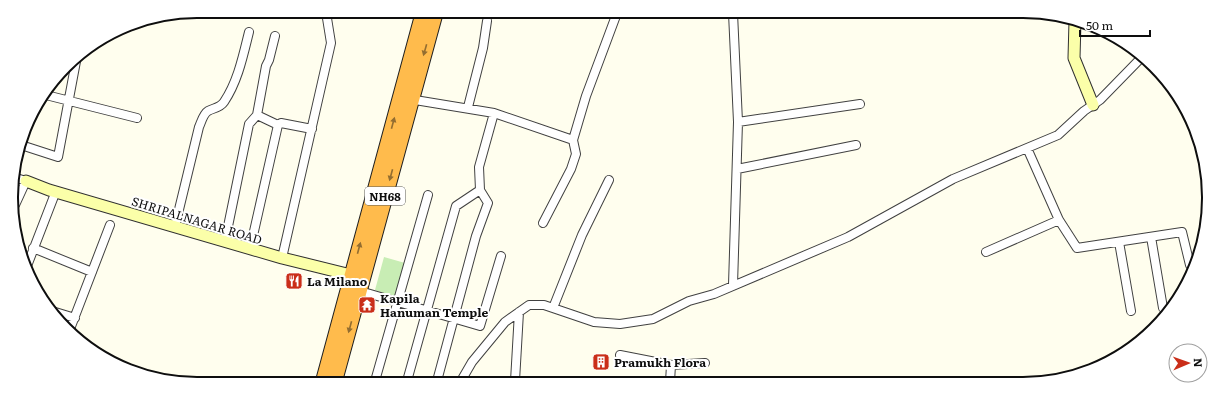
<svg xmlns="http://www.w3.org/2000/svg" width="1220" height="395" font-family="Literata,serif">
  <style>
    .park { fill: #c8edb4 }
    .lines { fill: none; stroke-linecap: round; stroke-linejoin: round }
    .street-casing { stroke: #414141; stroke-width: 10 }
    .secondary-casing { stroke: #303030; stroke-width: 13 }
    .highway-casing { stroke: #1f1f1f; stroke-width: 16 }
    .street { stroke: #fff; stroke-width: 8 }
    .secondary { stroke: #fbffa9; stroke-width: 11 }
    .highway { stroke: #ffbb4c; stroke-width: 14 }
    .oneway { fill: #936d30 }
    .labels { text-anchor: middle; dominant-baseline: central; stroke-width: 4; stroke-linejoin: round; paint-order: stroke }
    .shield { fill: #fff; stroke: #565656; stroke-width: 1 }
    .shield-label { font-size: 11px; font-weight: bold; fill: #0e0e0e }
    .street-label { font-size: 12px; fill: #0e0e0e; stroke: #fff }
    .poi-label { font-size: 12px; font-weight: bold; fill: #0e0e0e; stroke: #fff; text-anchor: start }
    .rim { fill: none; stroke: #0e0e0e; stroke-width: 2 }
  </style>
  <rect width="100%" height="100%" fill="#fffeee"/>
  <path class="park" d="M 384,257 L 405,263 L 395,297 L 375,290 Z"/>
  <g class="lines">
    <g class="street-casing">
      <path id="street" d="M 46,95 L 137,118
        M 409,99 L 494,113 L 573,140
        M 468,107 L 483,48 L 487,21
        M 257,115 L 278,125 L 281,123 L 312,129
        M 738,122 L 860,104
        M 21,145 L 58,157 L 77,56
        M 1027,148 L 1059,220 L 1077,248 L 1182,232 L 1190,265
        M 737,169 L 856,145
        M 13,177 L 26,181 L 15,205
        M 543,223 L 571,169 L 576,154 L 573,140 L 586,96 L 617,13
        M 175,226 L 199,127 C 201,123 203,114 208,111 C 213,108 220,108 224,102 C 238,81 243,56 249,32
        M 1151,237 L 1163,308
        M 225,241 L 249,124 L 257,115 L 266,66 L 269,60 L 275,36
        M 1119,242 L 1131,311
        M 33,248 L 92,272
        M 250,249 L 278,125
        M 986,252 L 1059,220
        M 282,258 L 331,43 L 326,12
        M 27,266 L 56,191
        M 733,285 L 738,122 L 733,13
        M 360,291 L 480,326 L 501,256
        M 553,308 L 582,235 L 609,180
        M 52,311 L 75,318
        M 70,329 L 110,225
        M 620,355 L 671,365 L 705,363
        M 375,381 L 428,195
        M 407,381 L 456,206 L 480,190
        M 437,381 L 476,236 L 488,203 L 480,190 L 479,167 L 494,113
        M 461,381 L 472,362 L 505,322 L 529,305 L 544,305 L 594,322 L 620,324 L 653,319 L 689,301 L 714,294 L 848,237 L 953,179 L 1058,135 L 1084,111 L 1100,100 L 1141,58
        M 515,381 L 519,312
        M 670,382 L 671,365"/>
    </g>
    <g class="secondary-casing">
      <path id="secondary" d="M 1075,21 L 1074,58 L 1093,105
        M 26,181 L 49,190 L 282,258 L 359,277"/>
    </g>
    <g class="highway-casing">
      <path id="highway" d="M 323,381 L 423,12
        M 335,381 L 436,12"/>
    </g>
    <use href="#street" class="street"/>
    <use href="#secondary" class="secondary"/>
    <use href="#highway" class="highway"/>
  </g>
  <defs><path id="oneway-solid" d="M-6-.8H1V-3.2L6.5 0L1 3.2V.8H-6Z"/></defs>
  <g class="oneway">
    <use href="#oneway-solid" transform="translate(425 50) rotate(106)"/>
    <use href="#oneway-solid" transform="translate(393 123) rotate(-75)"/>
    <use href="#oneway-solid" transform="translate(391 175) rotate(105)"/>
    <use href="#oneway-solid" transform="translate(359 248) rotate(-75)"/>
    <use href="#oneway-solid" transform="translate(350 327) rotate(105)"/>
  </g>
  <defs>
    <g id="restaurant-square" transform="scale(0.9)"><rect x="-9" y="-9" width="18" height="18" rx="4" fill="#ca2e19" stroke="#fff"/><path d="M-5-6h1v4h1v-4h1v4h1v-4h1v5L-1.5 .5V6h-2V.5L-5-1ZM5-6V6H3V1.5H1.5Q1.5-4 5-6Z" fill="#fff"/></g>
    <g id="temple-square" transform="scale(0.9)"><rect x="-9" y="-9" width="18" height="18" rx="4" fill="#ca2e19" stroke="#fff"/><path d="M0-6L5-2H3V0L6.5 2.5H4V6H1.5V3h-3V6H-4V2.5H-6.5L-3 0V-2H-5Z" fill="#fff"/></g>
    <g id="building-square" transform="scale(0.9)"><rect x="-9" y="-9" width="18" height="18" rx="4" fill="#ca2e19" stroke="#fff"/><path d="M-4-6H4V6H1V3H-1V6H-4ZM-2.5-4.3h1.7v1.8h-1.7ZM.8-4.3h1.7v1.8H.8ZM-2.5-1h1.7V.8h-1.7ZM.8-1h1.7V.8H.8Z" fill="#fff"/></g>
  </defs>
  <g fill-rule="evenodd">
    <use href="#restaurant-square" x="294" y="281"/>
    <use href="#temple-square" x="367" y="305"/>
    <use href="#building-square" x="601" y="362"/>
  </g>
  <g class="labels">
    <rect class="shield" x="365" y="187" width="40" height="18" rx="3"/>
    <g class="shield-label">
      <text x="385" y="196">NH68</text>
    </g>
    <g class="street-label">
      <text transform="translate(197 220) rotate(17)">SHRIPALNAGAR ROAD</text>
    </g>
    <g class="poi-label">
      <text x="307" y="281">La Milano</text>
      <text x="380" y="298">Kapila<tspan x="380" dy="14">Hanuman Temple</tspan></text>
      <text x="614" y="362">Pramukh Flora</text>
    </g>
  </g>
  <path d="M0 0H1220V395H0ZM197 18H1023A179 179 0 0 1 1202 197V198A179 179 0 0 1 1023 377H197A179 179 0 0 1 18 198V197A179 179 0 0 1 197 18Z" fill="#fff" fill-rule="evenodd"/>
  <path class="rim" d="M197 18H1023A179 179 0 0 1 1202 197V198A179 179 0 0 1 1023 377H197A179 179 0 0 1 18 198V197A179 179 0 0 1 197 18Z"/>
  <g transform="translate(1188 363) rotate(88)"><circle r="19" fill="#ffffff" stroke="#9f9f9f"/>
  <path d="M0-3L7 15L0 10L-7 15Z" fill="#ca2e19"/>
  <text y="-6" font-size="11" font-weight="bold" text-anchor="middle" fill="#0e0e0e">N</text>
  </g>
  <path d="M1080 30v6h70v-6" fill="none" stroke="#0e0e0e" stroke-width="2"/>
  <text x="1086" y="30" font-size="12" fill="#0e0e0e" stroke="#ffffff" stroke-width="3" paint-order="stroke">50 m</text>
</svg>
